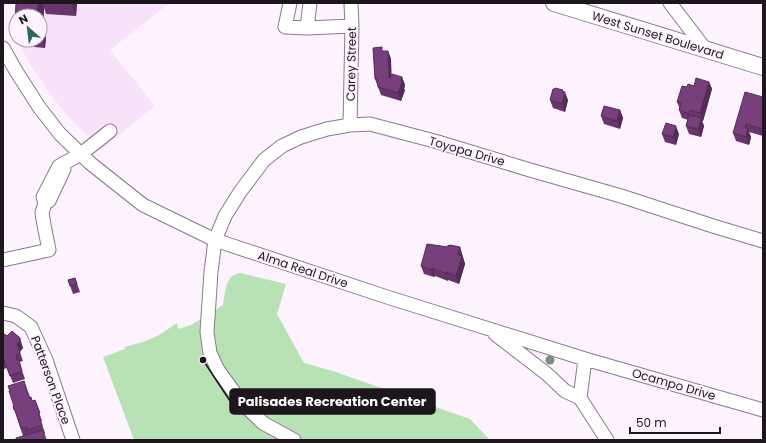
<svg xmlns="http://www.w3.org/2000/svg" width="766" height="443" font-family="Poppins,sans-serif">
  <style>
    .built { fill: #f8e2fa }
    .green { fill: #b8e2b6 }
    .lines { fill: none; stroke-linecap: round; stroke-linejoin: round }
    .minor-casing { stroke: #897a89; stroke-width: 15 }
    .major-casing { stroke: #897a89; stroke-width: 18 }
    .minor { stroke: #fff; stroke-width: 13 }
    .major { stroke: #fff; stroke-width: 16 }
    .tree { fill: #7b907c }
    .wall { fill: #67366c }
    .shaded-wall { fill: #542c58 }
    .building { fill: #783f7d; stroke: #542c58 }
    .labels { text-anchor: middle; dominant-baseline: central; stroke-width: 4; stroke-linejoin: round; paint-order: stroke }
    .street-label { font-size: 12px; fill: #1d171d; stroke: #fdf3fe }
    .leader { fill: none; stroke: #1d171d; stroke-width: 1.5 }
    .callout-dot { fill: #1d171d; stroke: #fdf3fe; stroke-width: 1.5 }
    .callout { fill: #1d171d; stroke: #1d171d; stroke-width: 1.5 }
    .callout-label { font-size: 13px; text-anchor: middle; font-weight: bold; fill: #fff }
  </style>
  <rect width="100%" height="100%" fill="#fdf3fe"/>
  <path class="built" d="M 16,3 L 170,3 L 110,50 L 155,106 L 101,150 L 66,114 L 48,91 L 30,64 L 17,40 L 40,40 L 40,16 L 16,16 L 16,37 L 11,27 Z"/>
  <path class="green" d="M 241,273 L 286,284 L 277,314 L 304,363 L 333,371 L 470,419 L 490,440 L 134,440 L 103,357 L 125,349 L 125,347 L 143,342 L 159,335 L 177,323 L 178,329 L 191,325 L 223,305 C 225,296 225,280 234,275 C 236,274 238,274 241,273 Z"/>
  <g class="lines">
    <g class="minor-casing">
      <path id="minor" d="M 290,3 L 285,27 L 307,28 L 352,26
        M 670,3 L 706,50
        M 307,28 L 310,3
        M 3,48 L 16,71 L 39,107 L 60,134 L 90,163 L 143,205 L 215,240 L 387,297 L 585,359 L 580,398 L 607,440
        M 350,125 L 352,26 L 351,3
        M 64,163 L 64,169 L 49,201 L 45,203 L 43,197 L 59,166 L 81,154 L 110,131
        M 3,260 L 49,250 L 44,225 L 42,213 L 45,203
        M 3,313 L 16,316 L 31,327 L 46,360 L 73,440
        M 495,334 L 547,374 L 565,391 L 580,398
        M 585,359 L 763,410
        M 294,440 L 263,423 L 242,403 L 218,370 L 210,353 L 207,332 L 211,272 L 215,240 L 225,216 L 240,192 L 264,160 L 282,146 L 301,137 L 327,129 L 350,125 L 370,124 L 438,142 L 530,170 L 621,196 L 713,226 L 763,241"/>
    </g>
    <g class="major-casing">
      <path id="major" d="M 554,3 L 763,67"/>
    </g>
    <use href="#minor" class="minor"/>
    <use href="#major" class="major"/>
  </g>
  <circle class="tree" cx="550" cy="360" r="4.5"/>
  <path class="wall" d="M 16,3 L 77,3 L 76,16 L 46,14 L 44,8 L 43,29 L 46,37 L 45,48 L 34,47 L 33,45 L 20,45 L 18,40 L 40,40 L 40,16 L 16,16 L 16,34 L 15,30 Z
    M 383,51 L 388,51 L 391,59 L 391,76 L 402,77 L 405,85 L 404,89 L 405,90 L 401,101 L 381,95 L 375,79 Z
    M 709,82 L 712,89 L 703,121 L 702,121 L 704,126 L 701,137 L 689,134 L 686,126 L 688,120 L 682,118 L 679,110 L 680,109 L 677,102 L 687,87 Z
    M 563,92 L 568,100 L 565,112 L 553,108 L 550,100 Z
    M 763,97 L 763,136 L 749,132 L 751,137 L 749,145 L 736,141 L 733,133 Z
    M 620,110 L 623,118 L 620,129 L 604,124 L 601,116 Z
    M 662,134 L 679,134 L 676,145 L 665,142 Z
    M 460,247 L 465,264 L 459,284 L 448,280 L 448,281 L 435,276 L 434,277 L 424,274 L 421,266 Z
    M 75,278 L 80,292 L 73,294 L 68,280 Z
    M 3,333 L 7,336 L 22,346 L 23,348 L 20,352 L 23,361 L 19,362 L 25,379 L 13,383 L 7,368 L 4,369 L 3,368 Z
    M 24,381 L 30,397 L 32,401 L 35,400 L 42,421 L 41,421 L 45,433 L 23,436 L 13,406 L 14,406 Z"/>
  <path class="shaded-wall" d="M 38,3 L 42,3 L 44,8 L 43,29 L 46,37 L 45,48 L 40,33 L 40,16 L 37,16 Z
    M 71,3 L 77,3 L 76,16 Z
    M 388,51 L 391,59 L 392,86 L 389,78 Z
    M 402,77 L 405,85 L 404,89 L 405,90 L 401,101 L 398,93 Z
    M 709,82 L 712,89 L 703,121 L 700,113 Z
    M 563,90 L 564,95 L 565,92 L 568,100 L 565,112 L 562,104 Z
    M 620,110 L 623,118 L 620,129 L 617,121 Z
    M 701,118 L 704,126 L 701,137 L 698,129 Z
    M 746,124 L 751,137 L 749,145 L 746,137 L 745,128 Z
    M 676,126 L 679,134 L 676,145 L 673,137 Z
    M 460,247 L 465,264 L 459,284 L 456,276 Z
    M 432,268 L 435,276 L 434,277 L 431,270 Z
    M 446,272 L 448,280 L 448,281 L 445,273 Z
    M 20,338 L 23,348 L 19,352 L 17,344 Z"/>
  <path class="building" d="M 16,3 L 38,3 L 37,16 L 16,16 L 16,30 L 15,30 Z
    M 382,47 L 382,51 L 388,51 L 389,78 L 390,78 L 392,74 L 402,77 L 401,82 L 402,83 L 398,93 L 378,87 L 377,79 L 375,79 L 373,48 Z
    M 696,78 L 709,82 L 700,113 L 690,110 L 689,114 L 679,110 L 681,103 L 677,102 L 682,86 L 687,87 L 688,84 L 694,86 Z
    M 555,88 L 563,90 L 562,91 L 565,92 L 562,104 L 550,100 L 553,89 L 555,89 Z
    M 745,92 L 763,97 L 763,125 L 762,129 L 746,124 L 745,128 L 748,129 L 746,137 L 733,133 Z
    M 604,106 L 620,110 L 617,121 L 601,116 Z
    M 689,115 L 701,118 L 698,129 L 686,126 Z
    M 666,123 L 676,126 L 673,137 L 662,134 Z
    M 427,244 L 448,247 L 448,245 L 449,246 L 450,245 L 460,247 L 458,255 L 462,256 L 456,276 L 446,272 L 445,273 L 432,268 L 431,270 L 421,266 Z
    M 75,278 L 77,284 L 70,286 L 68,280 Z
    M 12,331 L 20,338 L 20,340 L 17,344 L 20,353 L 16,355 L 17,360 L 19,360 L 22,371 L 10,376 L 4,360 L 3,360 L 3,333 L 7,336 Z
    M 24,381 L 29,398 L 31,397 L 32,401 L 35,400 L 40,413 L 38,413 L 42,425 L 27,430 L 27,427 L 22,429 L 21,427 L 21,428 L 15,410 L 14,410 L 13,406 L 14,406 L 9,391 L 10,391 L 8,386 Z
    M 43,430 L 46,440 L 16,440 L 16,438 Z"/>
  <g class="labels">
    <g class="street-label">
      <text transform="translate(658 35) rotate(17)">West Sunset Boulevard</text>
      <text transform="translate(351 64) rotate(-89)">Carey Street</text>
      <text transform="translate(467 151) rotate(16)">Toyopa Drive</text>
      <text transform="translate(303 269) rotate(18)">Alma Real Drive</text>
      <text transform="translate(51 380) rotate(70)">Patterson Place</text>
      <text transform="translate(674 384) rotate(16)">Ocampo Drive</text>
    </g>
  </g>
  <path class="leader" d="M203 360L230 401"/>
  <circle class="callout-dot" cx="203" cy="360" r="4"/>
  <rect class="callout" x="230" y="389" width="205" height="25" rx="4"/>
  <g class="callout-label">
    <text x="332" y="406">Palisades Recreation Center</text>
  </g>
  <rect width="766" height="443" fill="none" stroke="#1d171d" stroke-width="8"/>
  <g transform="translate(28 28) rotate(332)"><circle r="19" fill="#fdf3fe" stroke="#a39ba4"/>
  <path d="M0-3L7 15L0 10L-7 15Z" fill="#2b6954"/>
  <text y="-6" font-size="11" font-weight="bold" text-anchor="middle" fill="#1d171d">N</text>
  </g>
  <path d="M630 427v6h90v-6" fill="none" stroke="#1d171d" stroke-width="2"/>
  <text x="636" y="427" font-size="12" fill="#1d171d" stroke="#fdf3fe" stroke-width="3" paint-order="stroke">50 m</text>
</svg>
